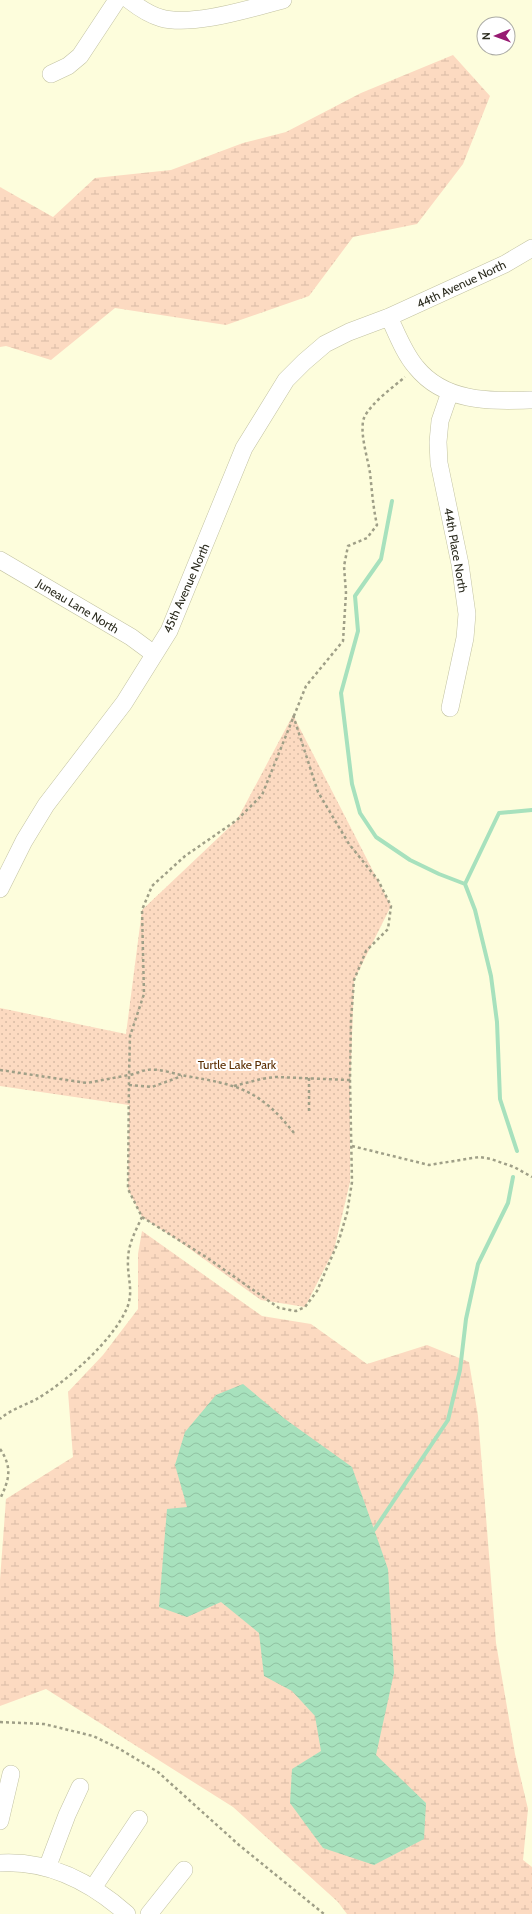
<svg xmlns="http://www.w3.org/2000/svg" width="532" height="1914" font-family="Cabin,sans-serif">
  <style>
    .grass { fill: url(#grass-dots) }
    .wetland { fill: url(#wetland-marsh) }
    .water { fill: url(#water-waves) }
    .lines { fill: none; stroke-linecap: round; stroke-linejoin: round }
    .stream { stroke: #a7e1bd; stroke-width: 4 }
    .minor-casing { stroke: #c2c2a2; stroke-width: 18 }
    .path { stroke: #9f9f87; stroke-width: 2.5; stroke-dasharray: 3 3; stroke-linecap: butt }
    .minor { stroke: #fff; stroke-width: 17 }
    .labels { text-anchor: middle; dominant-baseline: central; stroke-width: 4; stroke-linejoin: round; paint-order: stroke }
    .street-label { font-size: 12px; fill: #2c2c1f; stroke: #fff }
    .park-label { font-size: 12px; fill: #5b2d00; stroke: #fff }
  </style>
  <defs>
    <pattern id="grass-dots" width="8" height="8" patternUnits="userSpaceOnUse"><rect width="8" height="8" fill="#fcdac1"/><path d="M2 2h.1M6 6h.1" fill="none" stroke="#d8bba5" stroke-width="1.8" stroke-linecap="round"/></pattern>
    <pattern id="wetland-marsh" width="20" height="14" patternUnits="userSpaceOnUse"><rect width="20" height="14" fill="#fcdac1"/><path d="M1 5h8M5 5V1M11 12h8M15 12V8" fill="none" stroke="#d8bba5"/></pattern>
    <pattern id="water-waves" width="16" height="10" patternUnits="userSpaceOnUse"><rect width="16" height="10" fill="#a7e1bd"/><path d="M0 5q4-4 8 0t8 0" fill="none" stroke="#90c1a2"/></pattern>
  </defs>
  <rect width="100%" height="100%" fill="#fdfddc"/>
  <path class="grass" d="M 293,715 L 391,906 L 354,980 L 350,1091 L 350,1182 L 334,1250 L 305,1307 L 261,1300 L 176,1239 L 142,1217 L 128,1189 L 129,1105 L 0,1086 L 0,1008 L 126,1034 L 142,910 L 237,820 Z"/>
  <path class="wetland" d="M 453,55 L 490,96 L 463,164 L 417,224 L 353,237 L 309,296 L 226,325 L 115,308 L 51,360 L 6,346 L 0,347 L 0,187 L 53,217 L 95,178 L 171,170 L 243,143 L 286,132 L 361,93 Z
    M 142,1231 L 262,1316 L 311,1324 L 367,1364 L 427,1345 L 469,1362 L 478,1416 L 496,1643 L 515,1754 L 528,1809 L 523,1860 L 532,1867 L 532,1914 L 347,1914 L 338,1902 L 233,1807 L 46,1689 L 0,1706 L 0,1580 L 6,1499 L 73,1457 L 68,1392 L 103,1355 L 138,1309 L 138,1254 Z"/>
  <path class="water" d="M 243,1384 L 285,1419 L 352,1467 L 388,1569 L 394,1673 L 376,1755 L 426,1803 L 424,1839 L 374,1865 L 323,1848 L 290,1803 L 292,1769 L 321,1751 L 315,1716 L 292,1691 L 264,1676 L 259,1633 L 221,1602 L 187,1617 L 159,1607 L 167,1509 L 187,1507 L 175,1465 L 185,1432 L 216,1395 Z"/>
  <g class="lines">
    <path class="stream" d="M 392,501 L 381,559 L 355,596 L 358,631 L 341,693 L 352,784 L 360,813 L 376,837 L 410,860 L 439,874 L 465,884 L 475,910 L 491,976 L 497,1022 L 500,1099 L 517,1151
      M 465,884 L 499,813 L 532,810
      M 374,1530 L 448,1420 L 460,1370 L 466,1319 L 478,1264 L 508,1203 L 513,1177"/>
    <g class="minor-casing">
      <path id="minor" d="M 129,0 C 138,7 150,15 161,18 C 193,27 251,8 283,0
        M 51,74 L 68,66 L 80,56 L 117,0
        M 389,317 C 397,334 404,353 416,367 C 445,403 491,401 532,400
        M 0,560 L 131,637 L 154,654
        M 450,708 L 465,638 L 467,614 L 460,564 L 439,463 L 438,442 L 440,421 L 450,392
        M 0,889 L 24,841 L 46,805 L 124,703 L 169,631 L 244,448 L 286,380 L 304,362 L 325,344 L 349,332 L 389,317 L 505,264 L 532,248
        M 0,1821 L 11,1774
        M 0,1863 C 49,1860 92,1883 127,1914
        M 47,1868 L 67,1815 L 80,1787
        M 93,1888 L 139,1819
        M 149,1914 L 184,1870"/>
    </g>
    <path class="path" d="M 0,1070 L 87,1083 L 129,1075 L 128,1189 L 142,1217 C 136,1230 128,1244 128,1260 C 127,1277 134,1291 127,1308 C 113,1341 65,1383 35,1400 C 23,1406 10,1410 0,1419
      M 129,1085 L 152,1087 L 182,1076
      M 234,1086 L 261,1079 L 275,1077 L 350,1080
      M 309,1111 L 309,1078
      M 294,1133 C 260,1090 239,1085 186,1076 C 174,1074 159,1068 147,1070 C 141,1071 135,1074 129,1075 L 130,1036 L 144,994 L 142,910 L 152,886 L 185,856 L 237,820 L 262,795 L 306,686 L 343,641 L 346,593 L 344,566 L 348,546 L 367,538 L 377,525 C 373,507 372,491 370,473 C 368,459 359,432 364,418 C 370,404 393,387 405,377
      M 352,1146 L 429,1165 L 479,1157 L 491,1159 L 514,1167 L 532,1177
      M 142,1217 L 206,1257 L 279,1308 L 296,1311 L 305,1307 L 317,1291 L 339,1240 L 347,1213 L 352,1182 L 350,1080 L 351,1020 L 354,980 L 366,951 L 388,929 L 391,906 L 378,880 L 349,844 L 318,792 L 293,715
      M 0,1449 C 13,1468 9,1480 0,1499
      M 0,1722 L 44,1724 L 93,1736 L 118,1748 L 158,1772 L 239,1845 L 324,1914"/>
    <use href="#minor" class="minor"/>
  </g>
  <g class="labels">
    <g class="street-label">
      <text transform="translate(461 284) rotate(-25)">44th Avenue North</text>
      <text transform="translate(456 550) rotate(80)">44th Place North</text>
      <text transform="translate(186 588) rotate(-66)">45th Avenue North</text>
      <text transform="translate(78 606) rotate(31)">Juneau Lane North</text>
    </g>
    <g class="park-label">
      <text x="237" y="1064">Turtle Lake Park</text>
    </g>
  </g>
  <g transform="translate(496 36) rotate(269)"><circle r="19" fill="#ffffff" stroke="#ababa5"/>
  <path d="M0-3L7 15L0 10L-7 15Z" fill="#971a72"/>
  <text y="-6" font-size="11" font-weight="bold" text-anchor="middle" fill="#2c2c1f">N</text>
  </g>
</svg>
